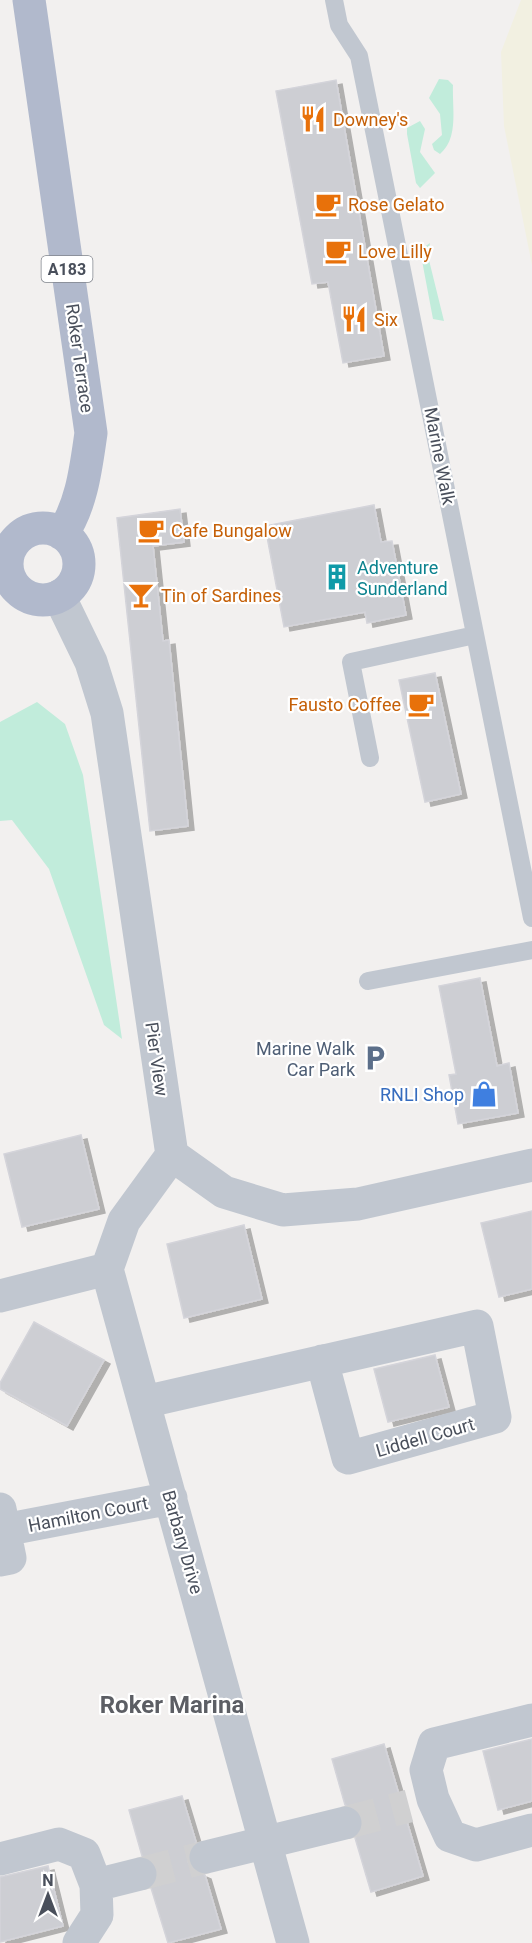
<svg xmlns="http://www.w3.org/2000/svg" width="532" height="1943" font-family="Roboto,sans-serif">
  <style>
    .green { fill: #c1ecdb }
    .sand { fill: #f2f0e1 }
    .building { fill: #cdced3; stroke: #d4d4da; stroke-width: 1.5; filter: url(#shadow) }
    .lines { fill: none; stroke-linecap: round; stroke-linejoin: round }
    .street-tunnel { stroke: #d0d0d1; stroke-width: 33; stroke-dasharray: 33 16; stroke-linecap: butt }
    .lane { stroke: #c1c7d0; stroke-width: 18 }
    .street { stroke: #c1c7d0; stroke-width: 33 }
    .primary { stroke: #b1b9cc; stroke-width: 33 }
    .labels { text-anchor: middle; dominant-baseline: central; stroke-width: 4.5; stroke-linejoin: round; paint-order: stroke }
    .shield { fill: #fff; stroke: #80848c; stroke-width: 1.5 }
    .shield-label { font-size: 16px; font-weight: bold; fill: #494f5b }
    .food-label { font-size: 18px; fill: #c56008; stroke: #fff; text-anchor: start }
    .street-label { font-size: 18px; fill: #494f5b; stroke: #fff }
    .culture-label { font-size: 18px; fill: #0d838f; stroke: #fff; text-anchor: start }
    .service-label { font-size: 18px; fill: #4e5e75; stroke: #fff; text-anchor: end }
    .shop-label { font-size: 18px; fill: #366cbe; stroke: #fff; text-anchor: end }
    .district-label { font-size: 24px; font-weight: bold; fill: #5c5e64; stroke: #fff }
  </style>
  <defs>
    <filter id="shadow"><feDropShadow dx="6" dy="4" stdDeviation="0" flood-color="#0004"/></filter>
  </defs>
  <rect width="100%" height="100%" fill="#f2f0ef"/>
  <path class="green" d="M 439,79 L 448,80 L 453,85 C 452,108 459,138 440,154 L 434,150 L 432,144 L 442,135 L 440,114 L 429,98 Z
    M 420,121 L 425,129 L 420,152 L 435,173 L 420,188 L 416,183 L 407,134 L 407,128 Z
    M 430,243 L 428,256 L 444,321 L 433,319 L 420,250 Z
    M 37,702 L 65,724 L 83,775 L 122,1039 L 104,1025 L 49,869 L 12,820 L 0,821 L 0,722 Z"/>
  <path class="sand" d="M 521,0 L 532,0 L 532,265 L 504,126 L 501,52 Z"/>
  <path class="building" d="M 336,80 L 384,356 L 343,363 L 328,282 L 312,284 L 276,91 Z
    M 374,505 L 381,542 L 392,541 L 406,615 L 367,623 L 365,612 L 284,627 L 265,526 Z
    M 180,509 L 184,542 L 153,546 L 163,641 L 169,640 L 188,826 L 150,831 L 117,518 Z
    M 435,673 L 461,794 L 425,802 L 399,680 Z
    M 480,978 L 497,1066 L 509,1063 L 518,1113 L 458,1124 L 449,1075 L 456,1074 L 439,986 Z
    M 81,1135 L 99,1209 L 22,1227 L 4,1154 Z
    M 532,1211 L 532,1289 L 499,1297 L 481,1223 Z
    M 244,1225 L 262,1299 L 184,1318 L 167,1244 Z
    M 34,1322 L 104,1360 L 67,1426 L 0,1389 L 0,1383 Z
    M 435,1355 L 449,1407 L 388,1422 L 374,1369 Z
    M 532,1739 L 532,1801 L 498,1810 L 483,1751 Z
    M 384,1744 L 423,1876 L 371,1892 L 355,1838 L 363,1829 L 363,1818 L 358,1810 L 345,1805 L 332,1759 Z
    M 182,1796 L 196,1842 L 188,1851 L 188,1862 L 193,1870 L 205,1875 L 221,1929 L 168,1943 L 151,1888 L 158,1880 L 158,1869 L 153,1861 L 142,1856 L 129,1810 Z
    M 48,1866 L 63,1926 L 0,1942 L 0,1877 Z"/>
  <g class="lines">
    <path class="street-tunnel" d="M 345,1823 L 409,1806
      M 140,1874 L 206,1857"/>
    <path class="lane" d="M 334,0 L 339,25 L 359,56 L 532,918
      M 370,758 L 351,662 L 475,635
      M 368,981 L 532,950"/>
    <path class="street" d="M 59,596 L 91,662 L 107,713 L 172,1155 L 224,1192 L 283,1210 L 358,1204 L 532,1165
      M 172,1155 L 124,1221 L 107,1269 L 293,1943
      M 0,1296 L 107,1269
      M 144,1402 L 477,1326 L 495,1417 L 348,1458 L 322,1361
      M 0,1509 L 10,1558 L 0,1560
      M 4,1530 L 171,1498
      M 532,1720 L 434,1744 L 426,1770 L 433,1799 L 450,1836 L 476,1845 L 532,1830
      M 206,1857 L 345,1823
      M 0,1859 L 59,1844 L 84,1854 L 96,1885 L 97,1915 L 79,1943
      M 96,1885 L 140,1874"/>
    <path class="primary" d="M 29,0 L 91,433 C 86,467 82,505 62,534
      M7 564a36 36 0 1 1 72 0a36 36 0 1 1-72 0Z"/>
  </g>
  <defs>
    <g id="restaurant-bare" transform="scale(2.07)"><path d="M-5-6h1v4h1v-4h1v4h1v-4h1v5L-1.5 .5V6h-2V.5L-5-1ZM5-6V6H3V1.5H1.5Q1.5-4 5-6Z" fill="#e8710a" stroke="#fff" stroke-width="2.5" paint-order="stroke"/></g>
    <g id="cafe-bare" transform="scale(2.07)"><path d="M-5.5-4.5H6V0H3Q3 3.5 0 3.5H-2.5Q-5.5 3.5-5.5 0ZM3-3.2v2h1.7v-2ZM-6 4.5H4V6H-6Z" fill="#e8710a" stroke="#fff" stroke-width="2.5" paint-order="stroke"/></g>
    <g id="building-bare" transform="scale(2.07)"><path d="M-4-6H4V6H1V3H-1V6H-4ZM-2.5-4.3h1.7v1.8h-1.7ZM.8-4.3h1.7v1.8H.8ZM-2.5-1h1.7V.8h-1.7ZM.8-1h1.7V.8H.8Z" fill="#0f9aa8" stroke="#fff" stroke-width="2.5" paint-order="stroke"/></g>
    <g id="bar-bare" transform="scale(2.07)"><path d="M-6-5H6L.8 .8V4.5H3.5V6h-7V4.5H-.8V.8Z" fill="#e8710a" stroke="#fff" stroke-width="2.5" paint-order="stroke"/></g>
    <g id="parking-bare" transform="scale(2.07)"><path d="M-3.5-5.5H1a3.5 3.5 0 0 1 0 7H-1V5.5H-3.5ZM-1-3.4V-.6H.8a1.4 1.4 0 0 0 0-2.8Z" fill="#5c6f8a" stroke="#fff" stroke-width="2.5" paint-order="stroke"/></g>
    <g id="shop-bare" transform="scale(2.07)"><path d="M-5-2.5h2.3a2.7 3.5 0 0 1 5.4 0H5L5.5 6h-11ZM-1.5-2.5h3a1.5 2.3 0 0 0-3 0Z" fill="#3f7fe0" stroke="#fff" stroke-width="2.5" paint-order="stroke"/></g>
  </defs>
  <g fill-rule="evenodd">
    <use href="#restaurant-bare" x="313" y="119"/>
    <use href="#cafe-bare" x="328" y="204"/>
    <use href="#cafe-bare" x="338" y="251"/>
    <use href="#restaurant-bare" x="354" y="319"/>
    <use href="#cafe-bare" x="151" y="530"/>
    <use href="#building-bare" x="337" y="577"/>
    <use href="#bar-bare" x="141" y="595"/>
    <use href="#cafe-bare" x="421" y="704"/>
    <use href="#parking-bare" x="375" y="1058"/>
    <use href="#shop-bare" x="484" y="1094"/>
  </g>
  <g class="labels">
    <rect class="shield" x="41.5" y="256" width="51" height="26" rx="4.5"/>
    <g class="shield-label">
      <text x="67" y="269">A183</text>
    </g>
    <g class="food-label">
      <text x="333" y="119">Downey's</text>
      <text x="348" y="204">Rose Gelato</text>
      <text x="358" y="251">Love Lilly</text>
      <text x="374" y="319">Six</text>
      <text x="171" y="530">Cafe Bungalow</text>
      <text x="161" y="595">Tin of Sardines</text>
      <text x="401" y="704" text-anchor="end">Fausto Coffee</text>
    </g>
    <g class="street-label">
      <text transform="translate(80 358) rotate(82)">Roker Terrace</text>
      <text transform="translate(440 456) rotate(79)">Marine Walk</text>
      <text transform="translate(157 1059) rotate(82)">Pier View</text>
      <text transform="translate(425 1437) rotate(-16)">Liddell Court</text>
      <text transform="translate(88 1514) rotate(-11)">Hamilton Court</text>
      <text transform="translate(183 1542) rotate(74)">Barbary Drive</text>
    </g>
    <g class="culture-label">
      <text x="357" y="567">Adventure<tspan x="357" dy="21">Sunderland</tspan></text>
    </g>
    <g class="service-label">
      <text x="355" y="1048">Marine Walk<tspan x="355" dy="21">Car Park</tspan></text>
    </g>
    <g class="shop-label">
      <text x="464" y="1094">RNLI Shop</text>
    </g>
    <g class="district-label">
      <text x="172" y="1705">Roker Marina</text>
    </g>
  </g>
  <g transform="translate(48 1895)" stroke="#ffffff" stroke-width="4.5" paint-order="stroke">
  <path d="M0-4.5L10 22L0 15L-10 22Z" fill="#494f5b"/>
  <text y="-9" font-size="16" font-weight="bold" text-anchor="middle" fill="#494f5b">N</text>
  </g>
</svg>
